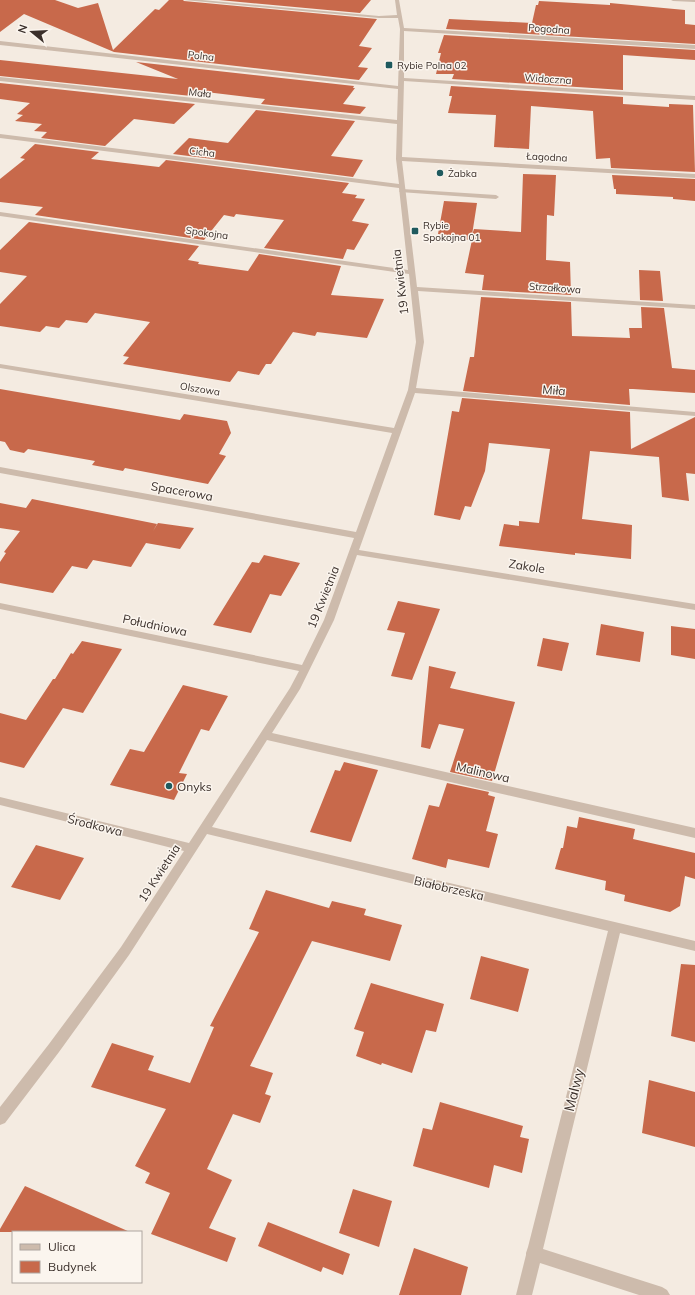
<svg xmlns="http://www.w3.org/2000/svg" width="695" height="1295" font-family="Mulish,sans-serif">
  <style>
    .building { fill: #c8694b }
    .lines { fill: none; stroke-linecap: round; stroke-linejoin: round }
    .lane { fill: #cdbbac; fill-rule: evenodd }
    .street { fill: #cdbbac; fill-rule: evenodd }
    .poi-dot { fill: #1f5a5e; stroke: #fbf5ee; stroke-width: 1.5 }
    .labels { text-anchor: middle; dominant-baseline: central; stroke-width: 3; stroke-linejoin: round; paint-order: stroke }
    .far-street-label { font-size: 10px; fill: #3b302b; stroke: #fbf5ee }
    .far-poi-label { font-size: 10px; fill: #3b302b; stroke: #fbf5ee; text-anchor: start }
    .street-label { font-size: 12px; fill: #3b302b; stroke: #fbf5ee }
    .poi-label { font-size: 12px; fill: #3b302b; stroke: #fbf5ee; text-anchor: start }
    .near-street-label { font-size: 14px; fill: #3b302b; stroke: #fbf5ee }
  </style>
  <rect width="100%" height="100%" fill="#f4ebe1"/>
  <path class="building" d="M 0,0 L 55,0 L 78,8 L 98,3 L 113,50 L 155,9 L 159,10 L 169,0 L 183,0 L 184,1 L 377,19 L 359,46 L 372,48 L 358,67 L 368,68 L 359,80 L 114,52 L 24,14 L 0,32 Z
    M 219,0 L 371,0 L 360,13 Z
    M 539,1 L 610,5 L 610,3 L 685,10 L 685,24 L 695,25 L 695,44 L 446,29 L 449,19 L 532,23 L 536,5 L 538,5 Z
    M 444,35 L 695,50 L 695,60 L 623,55 L 623,90 L 452,79 L 454,74 L 436,74 L 441,53 L 438,53 Z
    M 0,60 L 178,79 L 136,62 L 354,86 L 353,88 L 355,88 L 343,104 L 366,107 L 360,114 L 261,104 L 265,99 L 206,92 L 201,97 L 0,76 Z
    M 0,83 L 195,104 L 174,124 L 134,119 L 105,146 L 41,138 L 47,132 L 34,131 L 42,124 L 15,121 L 23,115 L 17,114 L 30,103 L 0,99 Z
    M 451,86 L 623,97 L 623,104 L 669,107 L 669,104 L 693,105 L 695,172 L 611,168 L 610,158 L 596,159 L 593,111 L 531,106 L 529,149 L 494,147 L 496,115 L 448,113 L 452,96 L 449,96 Z
    M 256,110 L 355,121 L 331,156 L 363,160 L 353,177 L 173,154 L 189,138 L 228,143 Z
    M 35,144 L 99,152 L 91,159 L 159,167 L 166,160 L 349,183 L 342,193 L 357,195 L 355,198 L 365,199 L 352,221 L 369,224 L 354,250 L 347,249 L 343,259 L 264,248 L 284,220 L 236,214 L 234,217 L 224,215 L 204,240 L 35,215 L 43,207 L 0,202 L 0,179 L 25,159 L 20,158 Z
    M 523,174 L 556,175 L 554,216 L 547,215 L 546,260 L 570,262 L 571,295 L 482,290 L 484,275 L 465,273 L 472,240 L 445,238 L 446,235 L 438,234 L 444,201 L 477,203 L 472,235 L 474,229 L 521,232 Z
    M 612,175 L 695,179 L 695,201 L 673,199 L 673,197 L 616,194 L 616,189 L 614,189 Z
    M 29,222 L 199,246 L 188,260 L 199,262 L 198,264 L 248,271 L 259,254 L 341,266 L 331,295 L 384,299 L 367,338 L 317,332 L 315,336 L 293,332 L 271,364 L 266,364 L 259,375 L 238,371 L 230,382 L 123,364 L 129,357 L 123,356 L 150,322 L 95,313 L 87,323 L 66,320 L 59,328 L 46,326 L 40,332 L 0,326 L 0,304 L 27,276 L 0,272 L 0,250 Z
    M 639,270 L 660,271 L 663,301 L 640,300 Z
    M 481,297 L 571,302 L 572,336 L 630,338 L 629,328 L 642,328 L 641,307 L 664,308 L 672,368 L 695,370 L 695,393 L 633,389 L 629,389 L 630,405 L 463,391 L 470,357 L 474,357 Z
    M 0,389 L 180,420 L 184,414 L 227,421 L 231,433 L 219,454 L 226,456 L 208,484 L 125,468 L 123,471 L 92,465 L 95,461 L 28,449 L 24,453 L 10,450 L 5,442 L 0,441 Z
    M 462,398 L 630,412 L 631,449 L 695,417 L 695,474 L 686,473 L 689,501 L 662,497 L 659,457 L 590,451 L 582,519 L 632,525 L 631,559 L 575,553 L 575,555 L 499,546 L 504,524 L 519,526 L 519,521 L 539,523 L 550,449 L 489,443 L 485,471 L 471,507 L 465,506 L 460,520 L 434,515 L 452,411 L 459,412 Z
    M 32,499 L 157,524 L 153,531 L 158,523 L 194,528 L 180,549 L 146,543 L 131,567 L 93,560 L 87,569 L 72,566 L 53,593 L 0,583 L 0,562 L 6,553 L 4,552 L 20,531 L 0,528 L 0,503 L 26,508 Z
    M 264,555 L 300,563 L 281,596 L 270,594 L 251,633 L 213,625 L 252,562 L 259,563 Z
    M 398,601 L 440,609 L 412,680 L 391,676 L 405,633 L 387,630 Z
    M 601,624 L 644,632 L 640,662 L 596,655 Z
    M 671,626 L 695,629 L 695,659 L 671,655 Z
    M 543,638 L 569,643 L 562,671 L 537,666 Z
    M 82,641 L 122,649 L 83,713 L 63,708 L 24,768 L 0,762 L 0,713 L 26,720 L 53,679 L 55,679 L 71,653 L 73,654 Z
    M 429,666 L 456,672 L 450,688 L 515,702 L 492,781 L 450,772 L 464,729 L 439,724 L 430,749 L 421,747 Z
    M 183,685 L 228,696 L 209,731 L 201,729 L 179,773 L 187,774 L 174,800 L 110,785 L 130,749 L 144,752 Z
    M 344,762 L 378,770 L 351,842 L 310,832 L 335,770 L 340,771 Z
    M 447,783 L 489,792 L 488,795 L 495,797 L 486,831 L 498,834 L 489,868 L 448,859 L 446,868 L 412,859 L 429,805 L 439,807 Z
    M 579,817 L 635,829 L 633,839 L 695,853 L 695,879 L 685,876 L 680,906 L 670,912 L 624,901 L 625,895 L 605,890 L 606,881 L 555,869 L 561,848 L 563,848 L 567,826 L 577,828 Z
    M 36,845 L 84,858 L 60,900 L 11,887 Z
    M 266,890 L 329,908 L 332,901 L 366,909 L 364,915 L 402,925 L 390,961 L 312,941 L 250,1066 L 273,1073 L 265,1094 L 271,1096 L 260,1123 L 233,1114 L 207,1169 L 232,1180 L 209,1228 L 236,1238 L 227,1262 L 151,1234 L 170,1193 L 145,1183 L 150,1173 L 135,1166 L 166,1109 L 91,1087 L 112,1043 L 154,1056 L 148,1070 L 190,1083 L 214,1027 L 210,1026 L 259,932 L 249,929 Z
    M 481,956 L 529,969 L 518,1012 L 470,999 Z
    M 681,964 L 695,965 L 695,1042 L 671,1036 Z
    M 371,983 L 444,1004 L 436,1032 L 426,1030 L 412,1073 L 382,1063 L 381,1065 L 356,1056 L 364,1032 L 354,1029 Z
    M 649,1080 L 695,1092 L 695,1147 L 642,1133 Z
    M 440,1102 L 523,1126 L 520,1137 L 529,1139 L 522,1173 L 494,1165 L 489,1188 L 413,1166 L 423,1128 L 432,1130 Z
    M 25,1186 L 130,1232 L 0,1232 L 0,1229 Z
    M 353,1189 L 392,1201 L 379,1247 L 339,1233 Z
    M 268,1222 L 350,1254 L 343,1275 L 323,1267 L 321,1272 L 258,1246 Z
    M 414,1248 L 468,1267 L 461,1295 L 399,1295 Z"/>
  <g class="lines">
    <path class="lane" d="M 402,189 L 496,195 L 499,197 L 496,199 L 400,192 L 399,191 Z"/>
    <path class="street" d="M 184,0 L 202,0 L 379,16 L 397,15 L 395,0 L 399,0 L 404,28 L 695,45 L 695,49 L 404,31 L 404,78 L 695,96 L 695,100 L 404,81 L 402,157 L 695,174 L 695,178 L 402,161 L 417,287 L 695,305 L 695,309 L 418,291 L 424,342 L 416,388 L 695,412 L 695,416 L 415,393 L 359,550 L 695,604 L 695,610 L 357,555 L 334,620 L 300,689 L 272,733 L 695,828 L 695,838 L 267,740 L 212,827 L 695,941 L 695,951 L 620,933 L 543,1249 L 662,1287 L 667,1290 L 670,1295 L 639,1295 L 540,1263 L 532,1295 L 516,1295 L 526,1255 L 526,1253 L 528,1247 L 608,931 L 207,834 L 129,955 L 59,1052 L 5,1123 L 0,1125 L 0,1107 L 49,1044 L 121,947 L 184,851 L 0,805 L 0,797 L 189,843 L 290,688 L 299,671 L 0,609 L 0,603 L 302,665 L 324,620 L 354,538 L 0,473 L 0,467 L 356,532 L 392,433 L 0,368 L 0,364 L 394,428 L 408,390 L 416,342 L 409,274 L 0,216 L 0,212 L 408,270 L 399,188 L 0,138 L 0,134 L 399,184 L 396,159 L 397,124 L 0,81 L 0,77 L 397,120 L 398,89 L 0,45 L 0,41 L 398,86 L 400,29 L 398,18 L 379,18 Z
      M 671,0 L 695,0 L 695,2 L 673,1 Z"/>
  </g>
  <g class="poi-dot">
    <rect x="385" y="61" width="8" height="8" rx="2"/>
    <circle cx="440" cy="173" r="4"/>
    <rect x="411" y="227" width="8" height="8" rx="2"/>
    <circle cx="169" cy="786" r="4"/>
  </g>
  <g class="labels">
    <g class="far-street-label">
      <text transform="translate(549 29) rotate(4)">Pogodna</text>
      <text transform="translate(201 56) rotate(6)">Polna</text>
      <text transform="translate(548 79) rotate(4)">Widoczna</text>
      <text transform="translate(200 93) rotate(6)">Mała</text>
      <text transform="translate(202 152) rotate(7)">Cicha</text>
      <text transform="translate(547 157) rotate(3)">Łagodna</text>
      <text transform="translate(207 233) rotate(8)">Spokojna</text>
      <text transform="translate(555 288) rotate(4)">Strzałkowa</text>
      <text transform="translate(200 389) rotate(9)">Olszowa</text>
    </g>
    <g class="far-poi-label">
      <text x="397" y="65">Rybie Polna 02</text>
      <text x="448" y="173">Żabka</text>
      <text x="423" y="225">Rybie<tspan x="423" dy="12">Spokojna 01</tspan></text>
    </g>
    <g class="street-label">
      <text transform="translate(400 282) rotate(-97)">19 Kwietnia</text>
      <text transform="translate(554 390) rotate(5)">Miła</text>
      <text transform="translate(182 491) rotate(10)">Spacerowa</text>
      <text transform="translate(527 566) rotate(9)">Zakole</text>
      <text transform="translate(323 597) rotate(-68)">19 Kwietnia</text>
      <text transform="translate(155 625) rotate(12)">Południowa</text>
      <text transform="translate(483 772) rotate(13)">Malinowa</text>
      <text transform="translate(95 825) rotate(14)">Środkowa</text>
      <text transform="translate(159 873) rotate(-57)">19 Kwietnia</text>
      <text transform="translate(449 888) rotate(13)">Białobrzeska</text>
    </g>
    <g class="poi-label">
      <text x="177" y="786">Onyks</text>
    </g>
    <g class="near-street-label">
      <text transform="translate(574 1090) rotate(-76)">Malwy</text>
    </g>
  </g>
  <rect x="12" y="1231" width="130" height="52" fill="#fbf5ee" stroke="#aea6a0"/>
  <rect x="20" y="1244" width="20" height="6" fill="#cdbbac" stroke="#aea6a0"/>
  <text x="48" y="1251" font-size="12" fill="#3b302b">Ulica</text>
  <rect x="20" y="1261" width="20" height="12" fill="#c8694b" stroke="#aea6a0"/>
  <text x="48" y="1271" font-size="12" fill="#3b302b">Budynek</text>
  <g transform="translate(32 32) rotate(288)" stroke="#fbf5ee" stroke-width="3" paint-order="stroke">
  <path d="M0-3L7 15L0 10L-7 15Z" fill="#3b302b"/>
  <text y="-6" font-size="11" font-weight="bold" text-anchor="middle" fill="#3b302b">N</text>
  </g>
</svg>
